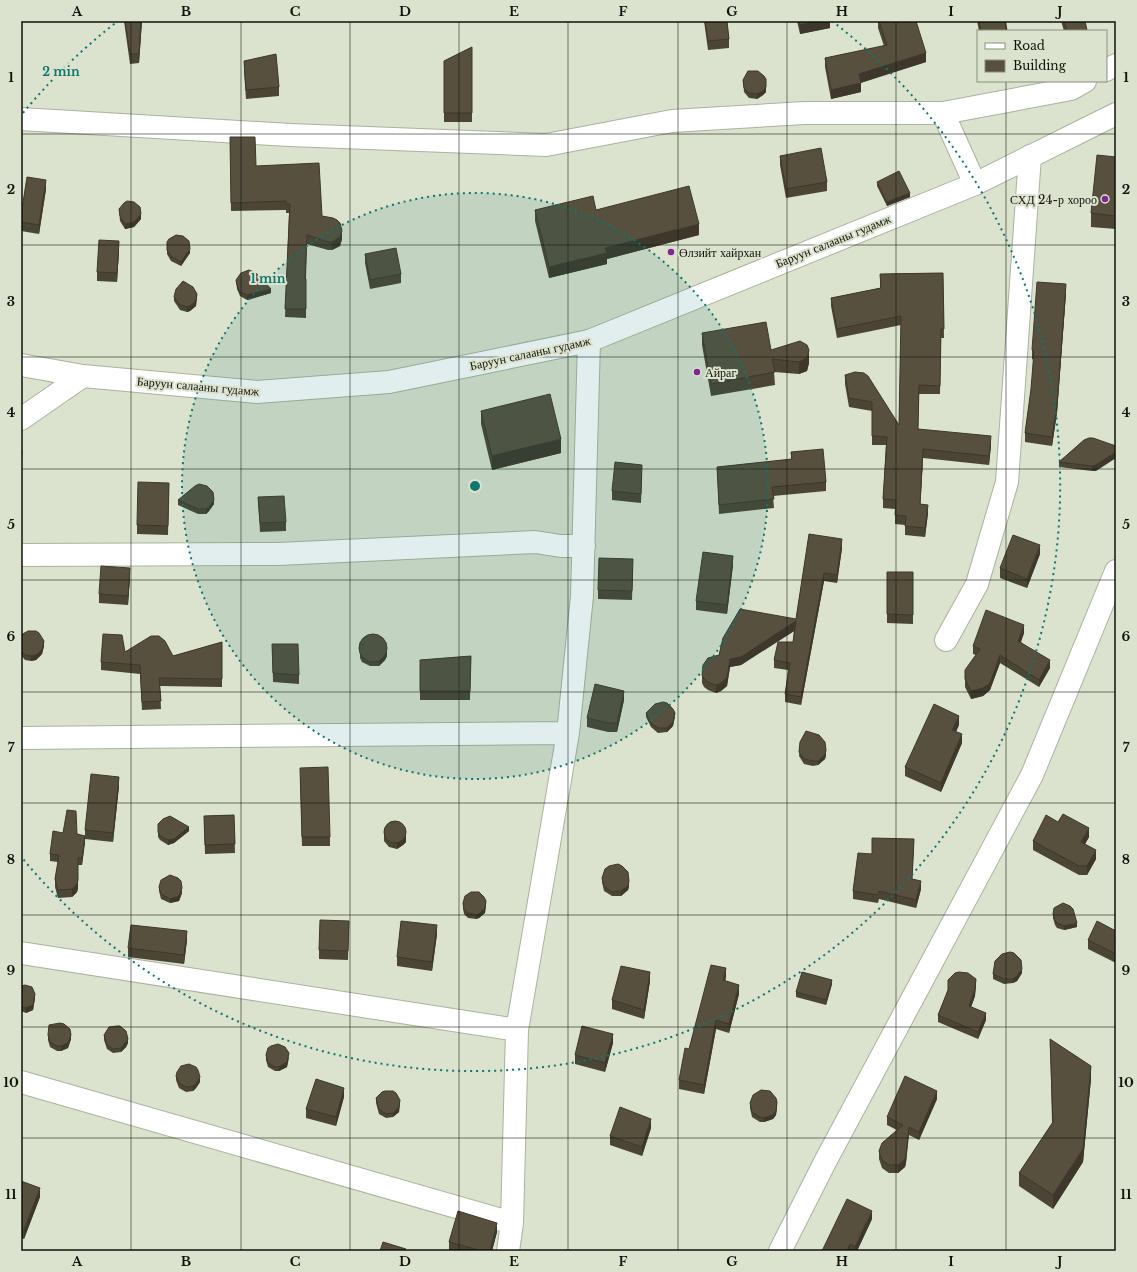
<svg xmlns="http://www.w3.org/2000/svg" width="1137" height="1272" font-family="'Libre Baskerville',serif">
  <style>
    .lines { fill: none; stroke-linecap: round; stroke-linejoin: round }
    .minor-casing { stroke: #abb29e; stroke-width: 24 }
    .secondary-casing { stroke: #abb29e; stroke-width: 24 }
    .minor { stroke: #fff; stroke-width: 22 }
    .secondary { stroke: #fff; stroke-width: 22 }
    .wall { fill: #4b4535 }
    .shaded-wall { fill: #3d382b }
    .building { fill: #57503e; stroke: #3d382b }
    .grid { fill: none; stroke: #10120b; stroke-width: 1; stroke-opacity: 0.55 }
    .ring { fill: none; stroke: #0f766e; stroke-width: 2; stroke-dasharray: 2 4 }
    .poi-dot { fill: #802592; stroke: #dbe2cd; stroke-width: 1.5 }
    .labels { text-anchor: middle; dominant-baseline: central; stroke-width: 4; stroke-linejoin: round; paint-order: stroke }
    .poi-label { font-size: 12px; fill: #10120b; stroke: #dbe2cd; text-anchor: start }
    .street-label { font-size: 12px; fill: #10120b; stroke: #dbe2cd }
    .centre { fill: #0f766e; stroke: #dbe2cd; stroke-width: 2 }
    .ring-label { font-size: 12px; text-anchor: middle; font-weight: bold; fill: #0f766e; stroke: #dbe2cd; stroke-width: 4; stroke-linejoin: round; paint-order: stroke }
    .neatline { fill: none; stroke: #10120b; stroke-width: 1.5 }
    .grid-label { font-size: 13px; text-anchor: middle; font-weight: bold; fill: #10120b }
  </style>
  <rect width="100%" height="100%" fill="#dbe2cd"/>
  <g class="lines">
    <g class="minor-casing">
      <path id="minor" d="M 1106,70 L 1116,65
        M 943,113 L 975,184
        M 21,119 L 290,135 L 546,145 L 672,121 L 804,113 L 943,113 L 1071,89 L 1085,81
        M 21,419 L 83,376
        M 21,555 L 278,554 L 535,542 L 561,546 L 584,546
        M 946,640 L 977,584 L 1007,482 L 1030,156
        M 21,738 L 568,733
        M 21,953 L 517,1030
        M 21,1082 L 512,1223
        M 508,1251 L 512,1223 L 517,1030 L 568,733 L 582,596 L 589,341
        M 780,1251 L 825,1162 L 1032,775 L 1116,571"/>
    </g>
    <g class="secondary-casing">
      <path id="secondary" d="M 21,365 L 83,376 L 257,392 L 389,382 L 589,341 L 975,184 L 1116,114"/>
    </g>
    <use href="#minor" class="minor"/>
    <use href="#secondary" class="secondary"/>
  </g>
  <path class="wall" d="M 124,21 L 142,21 L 139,63 L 130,64 Z
    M 704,21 L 727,21 L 729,39 L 729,48 L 708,50 Z
    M 797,21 L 830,21 L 830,28 L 800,34 Z
    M 878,21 L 916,21 L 926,62 L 861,83 L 861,92 L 831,99 L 825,67 L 825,58 L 884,46 L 878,28 Z
    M 977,21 L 1005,21 L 1007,31 L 979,31 Z
    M 1061,21 L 1085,21 L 1087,31 L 1064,31 Z
    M 472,47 L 472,122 L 444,122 L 444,61 Z
    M 244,61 L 279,87 L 279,96 L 246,99 L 244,70 Z
    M 743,80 L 766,92 L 763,95 L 757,99 L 749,98 L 744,92 Z
    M 230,137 L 256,166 L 322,216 L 342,239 L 340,246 L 332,250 L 328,250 L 307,244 L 306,279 L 306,318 L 285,317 L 289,213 L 286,213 L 286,210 L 231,211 Z
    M 780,156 L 827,182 L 827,191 L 786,198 L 780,165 Z
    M 1116,157 L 1116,229 L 1091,227 L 1091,213 Z
    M 877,182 L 910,197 L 887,206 L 877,186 Z
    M 46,189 L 39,234 L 21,231 L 21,215 Z
    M 119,209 L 141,219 L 134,227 L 125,229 L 120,221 Z
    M 535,210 L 596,210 L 699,235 L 607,259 L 607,264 L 549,278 L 535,221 Z
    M 167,242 L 190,253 L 181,266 L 171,261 L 167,254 Z
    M 119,250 L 117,282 L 97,281 L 97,272 Z
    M 365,254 L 401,274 L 401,283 L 370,289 L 365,263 Z
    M 943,273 L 944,338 L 941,338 L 940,394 L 919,394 L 918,429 L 991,445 L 989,465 L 923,458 L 920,504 L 928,513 L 925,537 L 905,535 L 905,525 L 895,524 L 895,509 L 883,508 L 883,499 L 886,445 L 872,445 L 872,411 L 849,407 L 845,384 L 845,375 L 899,425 L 901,325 L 837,338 L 831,306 L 831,298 L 880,288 L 880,274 Z
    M 236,280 L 271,293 L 247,300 L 240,296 L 237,289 Z
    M 1066,293 L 1057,413 L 1052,446 L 1025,442 L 1025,433 L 1031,389 L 1034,360 L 1032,359 L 1032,350 Z
    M 174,297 L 197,298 L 196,306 L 190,311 L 187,312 L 180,310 L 174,301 Z
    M 702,333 L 771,350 L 809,363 L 807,371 L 799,374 L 774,372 L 775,385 L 711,396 L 702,345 Z
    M 481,411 L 561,453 L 492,470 L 481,424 Z
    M 1084,440 L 1096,471 L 1092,471 L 1059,467 L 1059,462 Z
    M 791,452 L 826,482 L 826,491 L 773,496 L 774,508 L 719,514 L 717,467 L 791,459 Z
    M 642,474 L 641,503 L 612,500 L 612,491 Z
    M 169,483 L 168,535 L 137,534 L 137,525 Z
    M 258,497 L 286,522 L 286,531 L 260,532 Z
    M 178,500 L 214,504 L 209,511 L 206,514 L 198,514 L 178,505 Z
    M 809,534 L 842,548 L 837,583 L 824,581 L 801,705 L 785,702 L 785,694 L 788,670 L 774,668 L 774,660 L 793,642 L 794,630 L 741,665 L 730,667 L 727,686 L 721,691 L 716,693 L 708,690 L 704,687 L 702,683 L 702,675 L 719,655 L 796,619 Z
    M 1040,554 L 1027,588 L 1000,578 L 1000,568 Z
    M 733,565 L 727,614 L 696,610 L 696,601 Z
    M 633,568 L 632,600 L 598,599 L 598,590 Z
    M 887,572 L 913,572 L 913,624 L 887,623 Z
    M 130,577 L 128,605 L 99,603 L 99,594 Z
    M 1024,633 L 1021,642 L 1050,668 L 1039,687 L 1000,663 L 990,690 L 983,696 L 971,699 L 965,687 L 965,679 L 976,655 L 973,654 L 973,646 Z
    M 21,635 L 44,646 L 42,654 L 36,660 L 31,661 L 25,660 L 21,655 Z
    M 222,642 L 222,687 L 160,686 L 161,709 L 142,710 L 140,674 L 101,670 L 101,662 L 125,652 L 173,656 Z
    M 272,644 L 299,675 L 299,684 L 273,682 Z
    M 360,644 L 387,656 L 385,660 L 379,666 L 370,666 L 362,662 L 360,658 Z
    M 471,656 L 470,700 L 420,700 L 420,660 Z
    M 624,700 L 617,732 L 608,732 L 587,727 L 587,718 Z
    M 646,713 L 675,717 L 673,726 L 667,732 L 658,733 L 651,727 L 646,717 Z
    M 959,725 L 956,732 L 962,743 L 941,792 L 905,776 L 905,767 Z
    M 800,742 L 826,755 L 825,759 L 818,765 L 813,766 L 804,764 L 799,756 Z
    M 300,777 L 330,837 L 330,846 L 302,846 Z
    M 119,786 L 113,842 L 85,839 L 82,865 L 78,865 L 78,888 L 77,892 L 72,897 L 58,898 L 55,887 L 55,879 L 58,862 L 50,861 L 50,854 L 77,834 L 85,836 L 85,830 Z
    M 234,815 L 235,853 L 205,854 L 204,816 Z
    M 1058,822 L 1089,837 L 1085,844 L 1096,859 L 1087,875 L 1079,875 L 1033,850 L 1033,841 Z
    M 158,824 L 189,831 L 174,843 L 168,845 L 160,840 L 158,837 Z
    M 384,829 L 406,834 L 406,842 L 403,845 L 397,849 L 389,847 L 384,841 Z
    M 914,847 L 912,879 L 921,889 L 916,908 L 879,899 L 878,903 L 853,899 L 853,891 L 872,854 Z
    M 602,878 L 629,886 L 628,890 L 621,896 L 612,896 L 604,891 L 602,882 Z
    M 159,887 L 182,893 L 179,901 L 170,903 L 161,899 L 159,891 Z
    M 463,903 L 486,906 L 485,913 L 479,918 L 476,919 L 468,918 L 464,914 L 463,908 Z
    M 1053,914 L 1077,927 L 1064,930 L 1057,928 L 1055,925 L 1053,918 Z
    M 349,921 L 348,960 L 319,959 L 319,950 Z
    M 1116,931 L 1116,963 L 1088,949 L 1088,940 Z
    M 437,934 L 432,971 L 397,966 L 397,957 Z
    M 187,940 L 184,964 L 128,957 L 128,948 Z
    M 1022,973 L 1017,981 L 1013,983 L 1004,984 L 993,979 L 993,974 Z
    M 726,977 L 725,981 L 739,994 L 729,1033 L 716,1029 L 704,1094 L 679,1089 L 679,1080 L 689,1049 Z
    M 650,981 L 644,1019 L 612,1009 L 612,1000 Z
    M 832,984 L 826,1005 L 796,997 L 796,992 Z
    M 21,986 L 35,998 L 33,1010 L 26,1013 L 21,1011 Z
    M 976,986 L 975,996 L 971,1007 L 986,1020 L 978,1039 L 938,1022 L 938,1015 L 948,990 Z
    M 48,1035 L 71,1039 L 68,1048 L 61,1051 L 57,1051 L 50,1047 L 48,1040 Z
    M 104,1035 L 128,1043 L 126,1047 L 121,1052 L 113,1053 L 107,1049 L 104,1040 Z
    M 1050,1039 L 1091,1079 L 1083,1162 L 1053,1209 L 1019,1186 L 1019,1173 L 1052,1123 Z
    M 613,1043 L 605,1072 L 575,1064 L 575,1055 Z
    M 266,1055 L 289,1058 L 287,1067 L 279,1071 L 275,1071 L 268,1067 L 266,1060 Z
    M 176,1076 L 200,1082 L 196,1088 L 193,1091 L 186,1092 L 179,1088 L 176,1080 Z
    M 344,1097 L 336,1126 L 306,1118 L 306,1109 Z
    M 376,1098 L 400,1104 L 399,1112 L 393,1117 L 386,1118 L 379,1114 L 376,1103 Z
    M 937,1099 L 919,1140 L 909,1135 L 906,1163 L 905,1167 L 898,1173 L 889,1173 L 882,1168 L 879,1159 L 879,1151 L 897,1130 L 887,1125 L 887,1117 Z
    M 750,1103 L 777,1107 L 776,1115 L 773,1119 L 764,1122 L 760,1122 L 752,1117 L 750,1108 Z
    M 651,1128 L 642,1156 L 610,1145 L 610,1136 Z
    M 21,1181 L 40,1197 L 24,1239 L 21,1238 Z
    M 872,1219 L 857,1251 L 822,1251 Z
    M 497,1232 L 492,1251 L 449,1251 L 449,1242 Z"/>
  <path class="shaded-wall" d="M 141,21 L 142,21 L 139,63 L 139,54 Z
    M 819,21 L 830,21 L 830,28 L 800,34 L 800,25 Z
    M 926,53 L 926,62 L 859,83 L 859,74 Z
    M 766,79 L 766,92 L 763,95 L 757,99 L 757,94 Z
    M 861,83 L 861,92 L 831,99 L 831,90 Z
    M 46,180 L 46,189 L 39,234 L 39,225 Z
    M 910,193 L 910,197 L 887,206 L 887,202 Z
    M 141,214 L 141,219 L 134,227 L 125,229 L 125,224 Z
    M 699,224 L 699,235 L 607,259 L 607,264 L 549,278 L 549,267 L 605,248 Z
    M 342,231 L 342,239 L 340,246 L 332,250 L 332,242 Z
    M 119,241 L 119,250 L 117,282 L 117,273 Z
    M 190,249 L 190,253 L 181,266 L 181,262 Z
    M 1066,284 L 1066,293 L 1057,413 L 1052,446 L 1052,437 Z
    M 271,289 L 271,293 L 247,300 L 247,295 Z
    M 197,294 L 196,306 L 190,311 L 187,312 L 187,307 Z
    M 809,350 L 809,363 L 807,371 L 799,374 L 799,362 Z
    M 991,436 L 991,445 L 989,465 L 989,456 Z
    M 561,439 L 561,453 L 492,470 L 492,456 Z
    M 923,449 L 923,458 L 920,513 L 920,504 Z
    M 22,450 L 22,459 L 21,482 L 21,473 Z
    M 1116,452 L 1116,458 L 1096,471 L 1092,471 L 1092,466 Z
    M 214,500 L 214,504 L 209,511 L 206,514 L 206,509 Z
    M 928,505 L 928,513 L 925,537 L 925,528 Z
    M 842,539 L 842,548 L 837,583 L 837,575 Z
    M 1040,545 L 1040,554 L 1027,588 L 1027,579 Z
    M 733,556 L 733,565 L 727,614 L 727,605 Z
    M 130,568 L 130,577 L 128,605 L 128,596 Z
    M 824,573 L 824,581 L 801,705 L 801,697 Z
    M 796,621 L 796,630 L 741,665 L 730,667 L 727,686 L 721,691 L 716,693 L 716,685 L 730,659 Z
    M 1024,625 L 1024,633 L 1018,649 L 1018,641 Z
    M 44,641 L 44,646 L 42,654 L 36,660 L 31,661 L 31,656 Z
    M 387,651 L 387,656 L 385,660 L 379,666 L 379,661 Z
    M 1000,655 L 1000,663 L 990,690 L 983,696 L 971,699 L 971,691 Z
    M 1050,660 L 1050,668 L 1039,687 L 1039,680 Z
    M 624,691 L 624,700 L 617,732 L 617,723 Z
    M 675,713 L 673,726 L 667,732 L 667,728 Z
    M 959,716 L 959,725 L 952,739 L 952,730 Z
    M 962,734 L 962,743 L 941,792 L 941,783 Z
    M 826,750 L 826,755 L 825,759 L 818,765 L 818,761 Z
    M 119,777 L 119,786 L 113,842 L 113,833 Z
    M 189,827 L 189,831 L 174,843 L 168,845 L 168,840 Z
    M 1089,828 L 1089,837 L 1081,851 L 1081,842 Z
    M 406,830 L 406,842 L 403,845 L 397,849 L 397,844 Z
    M 85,836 L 85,843 L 82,865 L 82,858 Z
    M 1096,850 L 1096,859 L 1087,875 L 1087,866 Z
    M 78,880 L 78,888 L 77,892 L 72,897 L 72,889 Z
    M 629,881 L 629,886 L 628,890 L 621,896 L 621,891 Z
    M 921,881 L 921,889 L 916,908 L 916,900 Z
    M 182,888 L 182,893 L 179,901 L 170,903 L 170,899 Z
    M 486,901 L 485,913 L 479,918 L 476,919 L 476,915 Z
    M 1077,923 L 1077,927 L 1064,930 L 1064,926 Z
    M 437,925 L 437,934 L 432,971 L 432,962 Z
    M 187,931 L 187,940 L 184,964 L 184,955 Z
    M 726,968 L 726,977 L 723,989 L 723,980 Z
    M 1022,969 L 1022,973 L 1017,981 L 1013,983 L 1013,979 Z
    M 650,972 L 650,981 L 644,1019 L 644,1010 Z
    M 976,979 L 975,996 L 969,1013 L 969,1006 Z
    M 832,980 L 832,984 L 826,1005 L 826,1000 Z
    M 739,985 L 739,994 L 729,1033 L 729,1024 Z
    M 35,994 L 35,998 L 33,1010 L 26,1013 L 26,1008 Z
    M 986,1013 L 986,1020 L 978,1039 L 978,1032 Z
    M 716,1020 L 716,1029 L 704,1094 L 704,1085 Z
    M 613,1034 L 613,1043 L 605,1072 L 605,1063 Z
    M 71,1035 L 71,1039 L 68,1048 L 61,1051 L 61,1046 Z
    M 128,1039 L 128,1043 L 126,1047 L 121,1052 L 121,1048 Z
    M 289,1053 L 287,1067 L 279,1071 L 279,1067 Z
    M 1091,1066 L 1091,1079 L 1083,1162 L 1053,1209 L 1053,1195 Z
    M 200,1077 L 200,1082 L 196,1088 L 193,1091 L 193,1086 Z
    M 344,1088 L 344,1097 L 336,1126 L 336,1117 Z
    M 937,1091 L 937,1099 L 919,1140 L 919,1132 Z
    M 400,1100 L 399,1112 L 393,1117 L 393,1113 Z
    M 777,1102 L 777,1107 L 776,1115 L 773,1119 L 764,1122 L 764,1118 Z
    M 651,1119 L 651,1128 L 642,1156 L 642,1147 Z
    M 909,1127 L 906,1163 L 905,1167 L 898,1173 L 898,1165 Z
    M 40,1188 L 40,1197 L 24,1239 L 24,1230 Z
    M 872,1211 L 872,1219 L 857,1251 L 855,1251 L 855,1247 Z
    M 497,1223 L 497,1232 L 492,1251 L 490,1251 Z
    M 850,1244 L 850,1251 L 847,1251 Z"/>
  <path class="building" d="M 125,21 L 141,21 L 139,54 L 130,54 Z
    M 705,21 L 727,21 L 729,39 L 708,41 Z
    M 799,21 L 819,21 L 800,25 Z
    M 879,21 L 916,21 L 926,53 L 859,74 L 861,83 L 831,90 L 825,58 L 887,45 Z
    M 979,21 L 1005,21 L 1007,30 L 1001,31 L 981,31 Z
    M 1064,21 L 1085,21 L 1087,30 L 1085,31 L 1067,31 Z
    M 472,47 L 472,113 L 444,113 L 444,61 Z
    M 276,54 L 279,87 L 246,90 L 244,61 Z
    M 748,71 L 758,71 L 764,76 L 766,79 L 766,87 L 763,91 L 757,94 L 749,93 L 744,88 L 743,80 Z
    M 230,137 L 255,137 L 256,166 L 319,163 L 322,216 L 333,218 L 337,220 L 340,223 L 342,231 L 340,237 L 332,242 L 328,242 L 307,235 L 305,279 L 306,279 L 306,309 L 285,309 L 290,204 L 286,204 L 286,201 L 231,203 Z
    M 821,148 L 827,182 L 786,189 L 780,156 Z
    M 1097,155 L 1116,157 L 1116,216 L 1091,213 Z
    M 899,171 L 910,193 L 887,202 L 877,182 Z
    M 27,177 L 46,180 L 39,225 L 21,222 L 21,215 Z
    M 689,186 L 699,224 L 605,248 L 607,253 L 549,267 L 535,210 L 593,196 L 596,210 Z
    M 127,201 L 134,202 L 140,207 L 141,214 L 134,222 L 125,224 L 120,216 L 119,209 L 124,203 Z
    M 176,235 L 183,236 L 189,241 L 190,249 L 181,262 L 171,256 L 167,250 L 167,242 L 169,239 Z
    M 99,240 L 119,241 L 117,273 L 97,272 Z
    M 396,248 L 401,274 L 370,280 L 365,254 Z
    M 249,270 L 256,273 L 271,289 L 247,295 L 240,292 L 237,285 L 236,280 L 241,273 Z
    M 943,273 L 944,329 L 941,329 L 940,386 L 919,385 L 918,429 L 991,436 L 989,456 L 923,449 L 920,504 L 928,505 L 925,528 L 905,526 L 906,516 L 895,515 L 896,500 L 883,499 L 887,437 L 872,436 L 872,402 L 849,398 L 845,375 L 855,372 L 864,373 L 868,376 L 899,425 L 901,316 L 837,329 L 831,298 L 881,288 L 880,274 Z
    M 183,281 L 193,287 L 197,294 L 196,301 L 190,306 L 187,307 L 180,305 L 174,297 L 176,289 Z
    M 1037,282 L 1066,284 L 1057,404 L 1052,437 L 1025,433 L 1031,389 L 1034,351 L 1032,350 Z
    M 766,322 L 771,350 L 800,341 L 807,345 L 809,350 L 807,358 L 799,362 L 772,359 L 775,372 L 711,384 L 702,333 Z
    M 550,394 L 561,439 L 492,456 L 481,411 Z
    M 1089,438 L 1093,438 L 1116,446 L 1116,452 L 1096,465 L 1092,466 L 1059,462 L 1084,440 Z
    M 823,449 L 826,482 L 772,487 L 774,499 L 719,505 L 717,467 L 792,459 L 791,452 Z
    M 21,450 L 22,450 L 21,473 Z
    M 615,462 L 642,465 L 641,494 L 612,491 Z
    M 138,482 L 169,483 L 168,526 L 137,525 Z
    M 199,484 L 207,486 L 213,492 L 214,500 L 209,507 L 206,509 L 198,509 L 178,500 L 195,486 Z
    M 284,496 L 286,522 L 260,523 L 258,497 Z
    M 809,534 L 842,539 L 837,575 L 824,573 L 801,697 L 785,694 L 790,663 L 774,660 L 778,642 L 793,642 L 796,621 L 741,657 L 730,659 L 727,678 L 721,683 L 716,685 L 708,682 L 704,679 L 702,675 L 703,665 L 708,658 L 719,655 L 723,638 L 740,609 L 796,619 Z
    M 1013,535 L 1040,545 L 1027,579 L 1000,568 Z
    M 703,552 L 733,556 L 727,605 L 696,601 Z
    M 599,558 L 633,559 L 632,591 L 598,590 Z
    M 101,566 L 130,568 L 128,596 L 99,594 Z
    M 887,572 L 913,572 L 913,615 L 887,614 Z
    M 986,610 L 1024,625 L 1018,641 L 1050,660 L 1039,680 L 1000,655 L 990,683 L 983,688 L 971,691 L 965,679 L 965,670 L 980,649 L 973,646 Z
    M 28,631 L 36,631 L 39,633 L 44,641 L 42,650 L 36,655 L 31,656 L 25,655 L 21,650 L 21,635 Z
    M 103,634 L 122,635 L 125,652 L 151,636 L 159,636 L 165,641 L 173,656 L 222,642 L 222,679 L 159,678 L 161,701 L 142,702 L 140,665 L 101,662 Z
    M359 648a14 14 0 1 1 28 0a14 14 0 1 1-28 0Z
    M 272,644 L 298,644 L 299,675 L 273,673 Z
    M 471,656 L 470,691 L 420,691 L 420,660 Z
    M 595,684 L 624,691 L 617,723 L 608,723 L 587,718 Z
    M 663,702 L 667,703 L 673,709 L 675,713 L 673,722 L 667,728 L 658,728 L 651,723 L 646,713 L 655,704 Z
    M 934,704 L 959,716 L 952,730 L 962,734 L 941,783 L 905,767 Z
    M 806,731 L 819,735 L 825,742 L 826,750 L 825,755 L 818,761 L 813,761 L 804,759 L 799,752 L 800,742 Z
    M 328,767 L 330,837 L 302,837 L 300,768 Z
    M 91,774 L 119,777 L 113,833 L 85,830 Z
    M 67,810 L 76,811 L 77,834 L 85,836 L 82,858 L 78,858 L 78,880 L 77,884 L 72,889 L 58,890 L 55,879 L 59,855 L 50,854 L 53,831 L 63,833 Z
    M 1063,814 L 1089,828 L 1081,842 L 1096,850 L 1087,866 L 1079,866 L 1033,841 L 1046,815 L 1058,822 Z
    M 234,815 L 235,844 L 205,845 L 204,816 Z
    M 170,816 L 189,827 L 174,839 L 168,840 L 160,836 L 158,832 L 158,824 L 163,819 Z
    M384 832a11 11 0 1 1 22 0a11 11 0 1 1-22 0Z
    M 872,838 L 914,839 L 912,879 L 921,881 L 916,900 L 879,891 L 878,895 L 853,891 L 858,853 L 872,854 Z
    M 618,864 L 622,866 L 628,872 L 629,881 L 628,886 L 621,891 L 612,892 L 604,886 L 602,878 L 605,869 L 609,866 Z
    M 170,875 L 178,878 L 181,881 L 182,888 L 179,896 L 170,899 L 161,894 L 159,887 L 161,880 Z
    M 471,892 L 479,892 L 484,897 L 486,901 L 485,908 L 479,914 L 476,915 L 468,913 L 464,910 L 463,903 L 465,896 Z
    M 1063,903 L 1070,906 L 1073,909 L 1077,923 L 1064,926 L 1057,923 L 1055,920 L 1053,914 L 1054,908 Z
    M 320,920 L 349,921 L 348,951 L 319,950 Z
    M 401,921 L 437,925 L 432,962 L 397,957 Z
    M 1097,921 L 1116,931 L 1116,954 L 1088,940 Z
    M 131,925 L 187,931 L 184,955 L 128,948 Z
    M 1010,952 L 1014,953 L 1021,960 L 1022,969 L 1017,976 L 1013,979 L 1004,979 L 993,974 L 995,961 L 1002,954 Z
    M 711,965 L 726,968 L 723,980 L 739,985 L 729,1024 L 716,1020 L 704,1085 L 679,1080 L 685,1048 L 689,1049 Z
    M 621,966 L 650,972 L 644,1010 L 612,1000 Z
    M 802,972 L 832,980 L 826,1000 L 796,992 Z
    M 959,972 L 968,973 L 976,979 L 975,989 L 969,1006 L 986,1013 L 978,1032 L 938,1015 L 948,990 L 948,980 L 955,973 Z
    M 25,985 L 32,987 L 35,994 L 33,1005 L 26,1008 L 21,1007 L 21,986 Z
    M 60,1023 L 64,1024 L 70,1029 L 71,1035 L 68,1043 L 61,1046 L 57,1046 L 50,1042 L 48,1035 L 49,1025 Z
    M 117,1026 L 120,1026 L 126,1031 L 128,1039 L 126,1042 L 121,1048 L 113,1049 L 107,1045 L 104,1035 L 109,1027 Z
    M 582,1026 L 613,1034 L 605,1063 L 575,1055 Z
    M 1050,1039 L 1091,1066 L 1083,1149 L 1053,1195 L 1019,1173 L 1053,1122 Z
    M 278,1044 L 285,1047 L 289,1053 L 287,1062 L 279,1067 L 275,1067 L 268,1063 L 266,1055 L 268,1048 L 271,1046 Z
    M 189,1064 L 196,1067 L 198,1070 L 200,1077 L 196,1084 L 193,1086 L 186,1087 L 179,1083 L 176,1076 L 177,1072 L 181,1066 Z
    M 905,1076 L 937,1091 L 919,1132 L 909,1127 L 906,1155 L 905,1159 L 898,1165 L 889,1165 L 882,1160 L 879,1151 L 882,1143 L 903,1125 L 887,1117 Z
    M 316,1079 L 344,1088 L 336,1117 L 306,1109 Z
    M 761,1090 L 770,1091 L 776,1098 L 777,1102 L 776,1111 L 773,1115 L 764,1118 L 760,1117 L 752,1112 L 750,1103 L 753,1095 Z
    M 385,1091 L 393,1091 L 396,1093 L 400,1100 L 399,1107 L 393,1113 L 386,1114 L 379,1109 L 376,1098 L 382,1092 Z
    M 620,1107 L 651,1119 L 642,1147 L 610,1136 Z
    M 21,1181 L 40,1188 L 24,1230 L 21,1229 Z
    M 847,1199 L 872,1211 L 855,1247 L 850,1244 L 847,1251 L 822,1251 Z
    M 458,1211 L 497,1223 L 490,1251 L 482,1251 L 449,1242 Z
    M 383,1242 L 406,1249 L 405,1251 L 380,1251 Z"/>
  <path class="grid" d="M 131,21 L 131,1251M 241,21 L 241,1251M 350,21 L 350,1251M 459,21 L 459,1251M 568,21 L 568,1251M 678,21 L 678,1251M 787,21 L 787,1251M 896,21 L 896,1251M 1006,21 L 1006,31M 1006,81 L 1006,1251M 21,134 L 1116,134M 21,245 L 1116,245M 21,357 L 1116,357M 21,469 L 1116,469M 21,580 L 1116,580M 21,692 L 1116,692M 21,803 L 1116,803M 21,915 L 1116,915M 21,1027 L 1116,1027M 21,1138 L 1116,1138"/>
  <circle cx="475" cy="486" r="293" fill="#0f766e" fill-opacity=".12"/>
  <g class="ring">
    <circle cx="475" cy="486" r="293"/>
    <path d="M23 113A586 586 0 0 1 118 21M832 21A586 586 0 1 1 23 859"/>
  </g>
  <g class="poi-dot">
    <circle cx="1105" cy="199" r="4"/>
    <circle cx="671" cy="252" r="4"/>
    <circle cx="697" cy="372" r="4"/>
  </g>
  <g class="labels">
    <g class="poi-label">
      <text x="1097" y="199" text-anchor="end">СХД 24-р хороо</text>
      <text x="679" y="252">Өлзийт хайрхан</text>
      <text x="705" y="372">Айраг</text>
    </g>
    <g class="street-label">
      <text transform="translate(833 241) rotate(-22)">Баруун салааны гудамж</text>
      <text transform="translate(530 353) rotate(-12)">Баруун салааны гудамж</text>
      <text transform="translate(198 386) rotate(5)">Баруун салааны гудамж</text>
    </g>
  </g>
  <circle cx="475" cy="486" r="6" class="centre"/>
  <g class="ring-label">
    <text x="61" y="76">2 min</text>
    <text x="268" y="283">1 min</text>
  </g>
  <rect width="1137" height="1272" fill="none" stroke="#dbe2cd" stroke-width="44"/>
  <rect x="977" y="30" width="130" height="52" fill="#dbe2cd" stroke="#8a8f7f"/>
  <rect x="985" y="43" width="20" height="6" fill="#ffffff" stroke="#8a8f7f"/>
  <text x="1013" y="50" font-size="12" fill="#10120b">Road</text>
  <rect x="985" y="60" width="20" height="12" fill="#57503e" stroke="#8a8f7f"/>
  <text x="1013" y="70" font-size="12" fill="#10120b">Building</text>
  <rect x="22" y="22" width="1093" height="1228" class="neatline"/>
  <g class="grid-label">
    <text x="77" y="16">A</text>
    <text x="186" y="16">B</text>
    <text x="295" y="16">C</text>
    <text x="405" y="16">D</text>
    <text x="514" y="16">E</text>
    <text x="623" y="16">F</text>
    <text x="732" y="16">G</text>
    <text x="842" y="16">H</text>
    <text x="951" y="16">I</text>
    <text x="1060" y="16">J</text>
    <text x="11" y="82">1</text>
    <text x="1126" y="82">1</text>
    <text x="11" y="194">2</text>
    <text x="1126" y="194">2</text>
    <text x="11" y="306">3</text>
    <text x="1126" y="306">3</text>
    <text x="11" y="417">4</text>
    <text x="1126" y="417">4</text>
    <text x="11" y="529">5</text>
    <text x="1126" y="529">5</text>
    <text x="11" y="641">6</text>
    <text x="1126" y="641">6</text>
    <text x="11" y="752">7</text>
    <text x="1126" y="752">7</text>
    <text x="11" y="864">8</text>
    <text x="1126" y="864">8</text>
    <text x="11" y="975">9</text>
    <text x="1126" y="975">9</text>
    <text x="11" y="1087">10</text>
    <text x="1126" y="1087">10</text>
    <text x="11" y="1199">11</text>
    <text x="1126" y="1199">11</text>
    <text x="77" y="1266">A</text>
    <text x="186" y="1266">B</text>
    <text x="295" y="1266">C</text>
    <text x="405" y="1266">D</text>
    <text x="514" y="1266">E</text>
    <text x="623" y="1266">F</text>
    <text x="732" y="1266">G</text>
    <text x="842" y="1266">H</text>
    <text x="951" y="1266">I</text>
    <text x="1060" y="1266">J</text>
  </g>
</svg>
